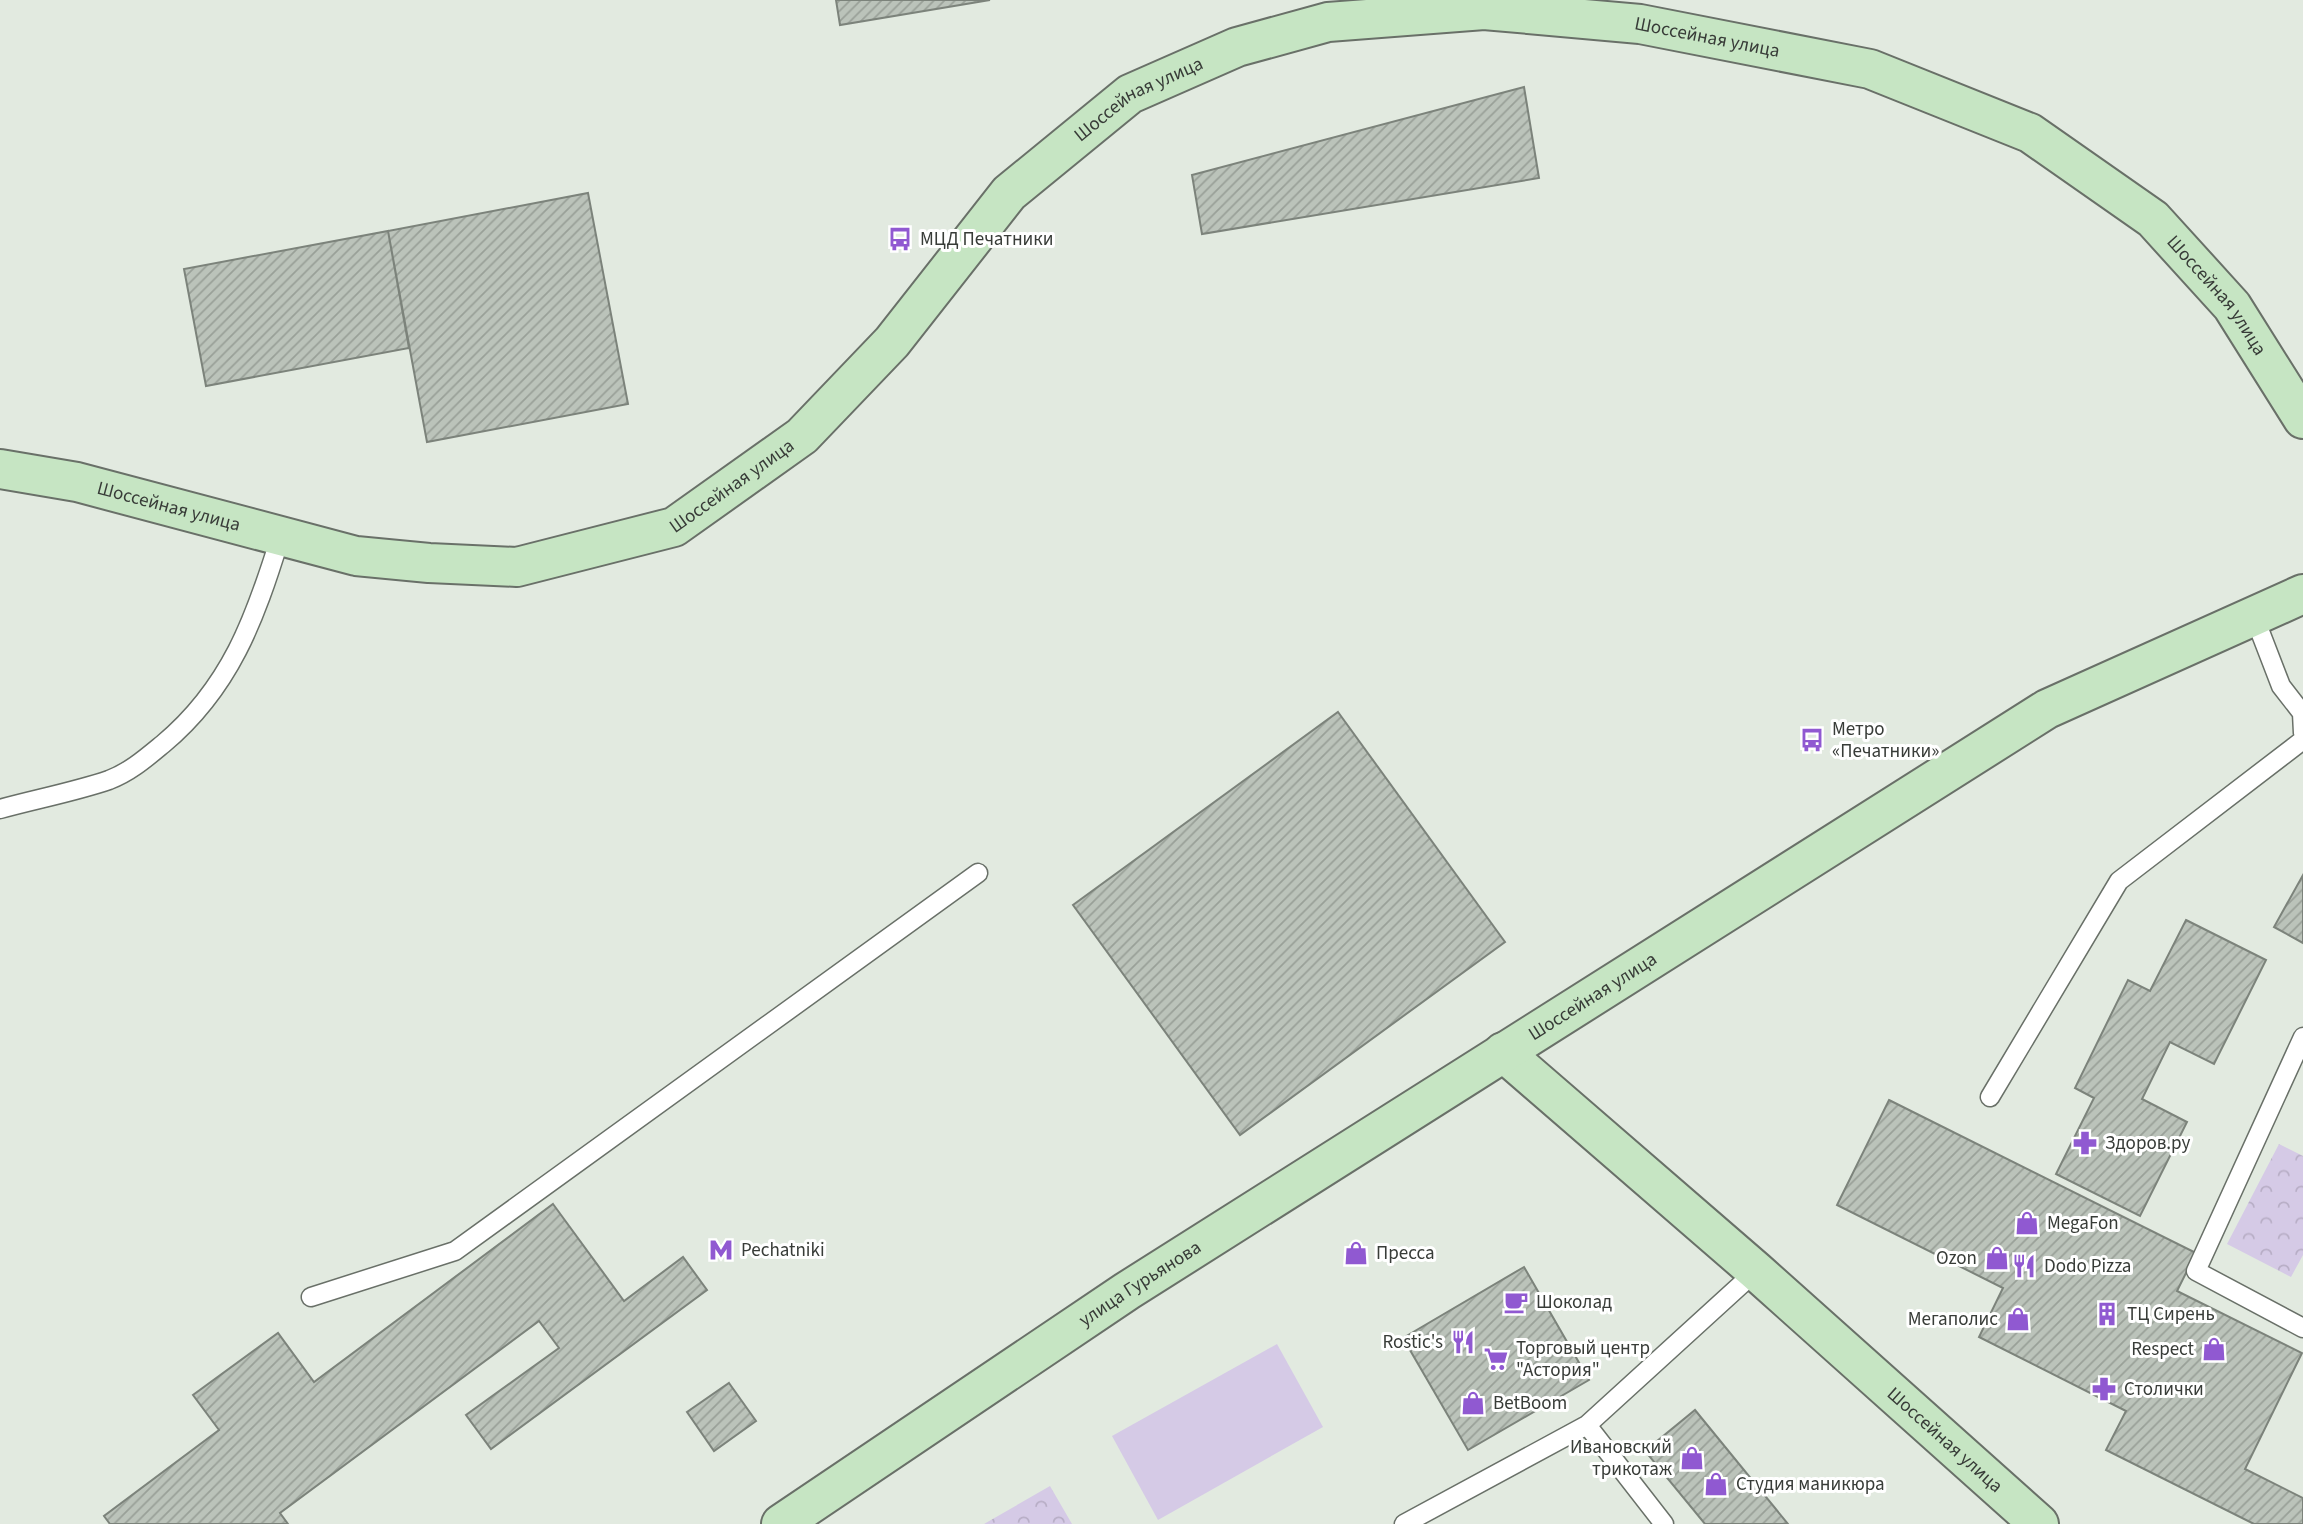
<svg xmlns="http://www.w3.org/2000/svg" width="2303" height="1524" font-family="'Source Sans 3',sans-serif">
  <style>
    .park { fill: url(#park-crowns) }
    .pitch { fill: #d5cae6 }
    .building { fill: url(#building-hatch); stroke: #7c837b; stroke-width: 2 }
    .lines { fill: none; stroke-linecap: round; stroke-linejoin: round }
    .lane-casing { stroke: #697068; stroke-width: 21 }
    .secondary-casing { stroke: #697068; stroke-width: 42 }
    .lane { stroke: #fff; stroke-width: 18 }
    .secondary { stroke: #c6e5c3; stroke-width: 38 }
    .labels { text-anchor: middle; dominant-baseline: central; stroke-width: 6; stroke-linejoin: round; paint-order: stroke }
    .street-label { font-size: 19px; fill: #383c38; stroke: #fff }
    .poi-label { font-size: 19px; fill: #383c38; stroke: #fff; text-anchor: start }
  </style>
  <defs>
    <pattern id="park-crowns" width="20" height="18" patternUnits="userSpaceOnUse" patternTransform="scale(1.75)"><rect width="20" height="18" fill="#d5cae6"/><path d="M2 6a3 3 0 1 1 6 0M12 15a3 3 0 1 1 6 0" fill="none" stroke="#b8aec6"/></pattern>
    <pattern id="building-hatch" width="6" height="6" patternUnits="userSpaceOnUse" patternTransform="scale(1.75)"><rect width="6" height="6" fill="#bbc3ba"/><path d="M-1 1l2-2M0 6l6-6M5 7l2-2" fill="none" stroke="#99a098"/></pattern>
  </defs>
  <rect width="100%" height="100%" fill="#e2eae0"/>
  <path class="park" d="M 2279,1144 L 2303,1156 L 2303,1255 L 2291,1277 L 2227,1244 Z
    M 1050,1486 L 1072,1524 L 984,1524 Z"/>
  <path class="pitch" d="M 1277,1344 L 1323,1427 L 1158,1520 L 1112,1436 Z"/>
  <path class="building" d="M 836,0 L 990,0 L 840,25 Z
    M 1524,87 L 1539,178 L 1202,234 L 1192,175 Z
    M 588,193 L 628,404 L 427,442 L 388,231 Z
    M 388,231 L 409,348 L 206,386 L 184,269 Z
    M 1338,712 L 1505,942 L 1240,1135 L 1073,905 Z
    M 2303,875 L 2303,943 L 2274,927 Z
    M 2186,920 L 2266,960 L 2214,1064 L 2170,1042 L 2142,1099 L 2187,1122 L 2140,1216 L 2056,1174 L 2094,1098 L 2075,1088 L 2128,980 L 2150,991 Z
    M 1889,1100 L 2196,1253 L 2177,1291 L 2302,1353 L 2245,1469 L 2303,1498 L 2303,1524 L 2254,1524 L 2106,1450 L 2126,1411 L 1979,1337 L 2003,1288 L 1837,1205 Z
    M 553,1204 L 624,1301 L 683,1257 L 707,1290 L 491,1449 L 466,1415 L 559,1348 L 539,1321 L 280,1513 L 288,1524 L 110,1524 L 104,1516 L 219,1430 L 193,1395 L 278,1333 L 314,1382 Z
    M 1524,1267 L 1589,1380 L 1468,1450 L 1403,1338 Z
    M 729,1383 L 756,1421 L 714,1451 L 687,1412 Z
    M 1695,1410 L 1788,1524 L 1705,1524 L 1645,1451 Z"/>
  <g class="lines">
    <g class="lane-casing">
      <path id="lane" d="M 2254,616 L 2281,686 L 2302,713 L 2303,733
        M 0,809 C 36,799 74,792 109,780 C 130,772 146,758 163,744 C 230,688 255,619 280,538
        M 2303,1037 L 2196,1271 L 2303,1328
        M 1990,1097 L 2119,881 L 2303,740
        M 311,1297 L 455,1251 L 978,873
        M 1587,1425 L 1756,1271
        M 1404,1524 L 1587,1425 L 1664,1524"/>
    </g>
    <g class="secondary-casing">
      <g id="secondary">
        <path id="s1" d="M 0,469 L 77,482 L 356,556 L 429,563 L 517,567 L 674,527 L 802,436 L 892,342 L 1009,193 L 1130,94 L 1237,47 L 1328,22 L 1484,10 L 1640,24 L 1870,69 L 2030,133 L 2153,219 L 2232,306 L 2303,419"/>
        <path id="s2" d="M 1503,1052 L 1756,1271 L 2039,1524"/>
        <path id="s3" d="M 781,1524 L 1127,1291 L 2047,709 L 2303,594"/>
      </g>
    </g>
    <use href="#lane" class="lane"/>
    <use href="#secondary" class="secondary"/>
  </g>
  <defs>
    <g id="bus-bare" transform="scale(1.89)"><path d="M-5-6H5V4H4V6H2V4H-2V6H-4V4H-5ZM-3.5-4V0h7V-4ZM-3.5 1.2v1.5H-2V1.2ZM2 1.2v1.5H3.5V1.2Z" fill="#9059d1" stroke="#fff" stroke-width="2.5" paint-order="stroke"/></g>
    <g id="pharmacy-bare" transform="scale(1.89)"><path d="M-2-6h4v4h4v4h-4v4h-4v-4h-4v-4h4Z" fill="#9059d1" stroke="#fff" stroke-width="2.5" paint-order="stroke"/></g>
    <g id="shop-bare" transform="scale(1.89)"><path d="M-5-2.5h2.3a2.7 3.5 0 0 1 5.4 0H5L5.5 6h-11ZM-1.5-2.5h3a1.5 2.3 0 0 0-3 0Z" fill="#9059d1" stroke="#fff" stroke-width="2.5" paint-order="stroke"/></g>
    <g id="metro-bare" transform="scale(1.89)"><path d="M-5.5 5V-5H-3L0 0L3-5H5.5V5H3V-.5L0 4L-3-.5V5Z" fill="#9059d1" stroke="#fff" stroke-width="2.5" paint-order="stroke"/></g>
    <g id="restaurant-bare" transform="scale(1.89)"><path d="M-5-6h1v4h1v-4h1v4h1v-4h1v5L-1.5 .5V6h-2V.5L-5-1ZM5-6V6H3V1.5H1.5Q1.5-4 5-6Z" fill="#9059d1" stroke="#fff" stroke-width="2.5" paint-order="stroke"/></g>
    <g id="cafe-bare" transform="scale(1.89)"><path d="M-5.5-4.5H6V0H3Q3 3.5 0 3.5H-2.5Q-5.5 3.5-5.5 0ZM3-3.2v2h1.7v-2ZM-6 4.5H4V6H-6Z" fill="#9059d1" stroke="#fff" stroke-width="2.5" paint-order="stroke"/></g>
    <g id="building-bare" transform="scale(1.89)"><path d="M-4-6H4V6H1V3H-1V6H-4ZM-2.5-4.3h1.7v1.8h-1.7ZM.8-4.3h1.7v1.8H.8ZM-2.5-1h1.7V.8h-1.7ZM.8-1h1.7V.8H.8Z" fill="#9059d1" stroke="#fff" stroke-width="2.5" paint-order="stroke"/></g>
    <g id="supermarket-bare" transform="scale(1.89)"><path d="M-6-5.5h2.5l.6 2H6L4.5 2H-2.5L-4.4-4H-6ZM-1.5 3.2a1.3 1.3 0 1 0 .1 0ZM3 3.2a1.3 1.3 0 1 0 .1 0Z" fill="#9059d1" stroke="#fff" stroke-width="2.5" paint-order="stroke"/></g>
  </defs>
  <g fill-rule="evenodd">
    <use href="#bus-bare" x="900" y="239"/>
    <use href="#bus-bare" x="1812" y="740"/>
    <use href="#pharmacy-bare" x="2085" y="1143"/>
    <use href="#shop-bare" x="2027" y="1223"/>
    <use href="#metro-bare" x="721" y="1250"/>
    <use href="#shop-bare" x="1356" y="1253"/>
    <use href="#shop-bare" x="1997" y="1258"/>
    <use href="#restaurant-bare" x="2024" y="1266"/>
    <use href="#cafe-bare" x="1516" y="1302"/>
    <use href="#building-bare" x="2107" y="1314"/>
    <use href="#shop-bare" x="2018" y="1319"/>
    <use href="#restaurant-bare" x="1463" y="1342"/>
    <use href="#shop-bare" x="2214" y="1349"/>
    <use href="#supermarket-bare" x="1496" y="1359"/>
    <use href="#pharmacy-bare" x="2104" y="1389"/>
    <use href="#shop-bare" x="1473" y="1403"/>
    <use href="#shop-bare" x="1692" y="1458"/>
    <use href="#shop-bare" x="1716" y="1484"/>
  </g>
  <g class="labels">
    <g class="street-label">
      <text stroke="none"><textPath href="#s1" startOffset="1916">Шоссейная улица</textPath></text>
      <text stroke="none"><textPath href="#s1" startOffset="1328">Шоссейная улица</textPath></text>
      <text stroke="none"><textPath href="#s1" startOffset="2504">Шоссейная улица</textPath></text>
      <text stroke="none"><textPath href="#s1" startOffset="761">Шоссейная улица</textPath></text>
      <text stroke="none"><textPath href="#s1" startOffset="173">Шоссейная улица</textPath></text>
      <text stroke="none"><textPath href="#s3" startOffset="968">Шоссейная улица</textPath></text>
      <text stroke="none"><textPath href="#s3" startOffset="432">улица Гурьянова</textPath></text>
      <text stroke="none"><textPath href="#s2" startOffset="588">Шоссейная улица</textPath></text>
    </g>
    <g class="poi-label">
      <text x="920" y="239">МЦД Печатники</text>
      <text x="1832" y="729">Метро<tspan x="1832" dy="22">«Печатники»</tspan></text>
      <text x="2105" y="1143">Здоров.ру</text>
      <text x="2047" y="1223">MegaFon</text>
      <text x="741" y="1250">Pechatniki</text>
      <text x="1376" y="1253">Пресса</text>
      <text x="1977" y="1258" text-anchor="end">Ozon</text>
      <text x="2044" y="1266">Dodo Pizza</text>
      <text x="1536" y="1302">Шоколад</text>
      <text x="2127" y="1314">ТЦ Сирень</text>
      <text x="1998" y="1319" text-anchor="end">Мегаполис</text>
      <text x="1443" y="1342" text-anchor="end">Rostic's</text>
      <text x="1516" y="1348">Торговый центр<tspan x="1516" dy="22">"Астория"</tspan></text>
      <text x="2194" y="1349" text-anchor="end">Respect</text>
      <text x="2124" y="1389">Столички</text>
      <text x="1493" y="1403">BetBoom</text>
      <text x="1672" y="1447" text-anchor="end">Ивановский<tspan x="1672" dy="22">трикотаж</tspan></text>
      <text x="1736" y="1484">Студия маникюра</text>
    </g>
  </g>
</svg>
